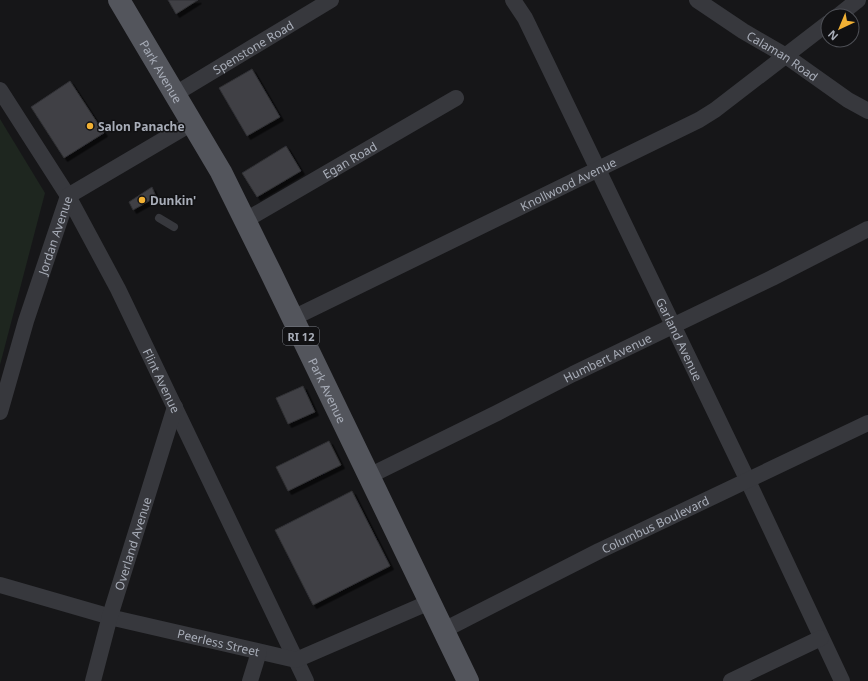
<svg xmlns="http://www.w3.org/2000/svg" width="868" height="681" font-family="'Noto Sans',sans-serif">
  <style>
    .green { fill: #1e261f }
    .building { fill: #404145; stroke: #303034; filter: url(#shadow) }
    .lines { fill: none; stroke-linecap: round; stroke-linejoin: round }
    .lane { stroke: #37383d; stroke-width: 8 }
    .street { stroke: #37383d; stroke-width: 16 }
    .primary { stroke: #53555c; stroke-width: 22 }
    .poi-dot { fill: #f2b134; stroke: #111113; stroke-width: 1.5 }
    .labels { text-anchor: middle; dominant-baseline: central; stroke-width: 3; stroke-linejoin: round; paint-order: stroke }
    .shield { fill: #111113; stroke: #7b7e86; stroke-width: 1 }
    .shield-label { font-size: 11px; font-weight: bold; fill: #a8adb8 }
    .street-label { font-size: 12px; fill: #a8adb8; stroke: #111113 }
    .poi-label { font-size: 12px; font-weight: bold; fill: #a8adb8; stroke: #111113; text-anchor: start }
  </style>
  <defs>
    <filter id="shadow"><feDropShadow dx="3.5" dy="3.5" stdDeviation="0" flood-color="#0009"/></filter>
  </defs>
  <rect width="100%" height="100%" fill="#161618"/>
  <path class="green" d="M 0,119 L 45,193 L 0,365 Z"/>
  <path class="building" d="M 168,0 L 198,0 L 176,14 Z
    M 252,69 L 280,117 L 247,136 L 219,88 Z
    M 70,81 L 104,133 L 64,158 L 31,107 Z
    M 286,146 L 301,171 L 257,197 L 242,173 Z
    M 152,187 L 156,197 L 133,210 L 129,202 Z
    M 303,386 L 315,412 L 288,424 L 276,398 Z
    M 329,441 L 341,465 L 288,491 L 276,467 Z
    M 352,491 L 390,566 L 313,605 L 275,530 Z"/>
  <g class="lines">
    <path class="lane" d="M 159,218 L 174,227"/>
    <g class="street">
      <path id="s1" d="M 513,0 L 525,18 L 748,481 L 842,681"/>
      <path id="s2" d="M 697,0 L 743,31 L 786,56 L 848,100 L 868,111"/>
      <path d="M 838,16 L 858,0"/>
      <path id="s3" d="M 0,90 L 68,196 L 118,289 L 306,681"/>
      <path id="s4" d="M 175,94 L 331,0"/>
      <path id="s5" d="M 244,221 L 456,98"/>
      <path id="s6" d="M 293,318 L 699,120 L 715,110 L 828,23"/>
      <path id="s7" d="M 0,412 L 26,321 L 68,196 L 192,123"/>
      <path id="s8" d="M 369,476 L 497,413 L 573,374 L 772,278 L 868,229"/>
      <path id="s9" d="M 0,585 L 118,619 L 296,660 L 430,602"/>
      <path id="s10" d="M 444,630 L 599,551 L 868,423"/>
      <path id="s11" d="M 93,681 L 110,616 L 175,407"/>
      <path d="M 250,681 L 259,652"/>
      <path d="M 731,681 L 821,638"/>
    </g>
    <path class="primary" id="s12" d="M 119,0 L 221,172 L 271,273 L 468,681"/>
  </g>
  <g class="poi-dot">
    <circle cx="90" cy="126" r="4"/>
    <circle cx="142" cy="200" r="4"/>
  </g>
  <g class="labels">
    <rect class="shield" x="283" y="327" width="36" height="18" rx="3"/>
    <g class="shield-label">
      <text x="301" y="336">RI 12</text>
    </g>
    <g class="street-label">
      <text stroke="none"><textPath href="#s4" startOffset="91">Spenstone Road</textPath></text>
      <text stroke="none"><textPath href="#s2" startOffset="102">Calaman Road</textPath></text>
      <text stroke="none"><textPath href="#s12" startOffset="83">Park Avenue</textPath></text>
      <text stroke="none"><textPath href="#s5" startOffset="122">Egan Road</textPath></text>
      <text stroke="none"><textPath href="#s6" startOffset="306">Knollwood Avenue</textPath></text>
      <text stroke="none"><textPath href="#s7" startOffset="185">Jordan Avenue</textPath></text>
      <text stroke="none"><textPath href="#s1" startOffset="378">Garland Avenue</textPath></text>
      <text stroke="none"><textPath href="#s8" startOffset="266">Humbert Avenue</textPath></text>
      <text stroke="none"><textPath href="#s3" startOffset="333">Flint Avenue</textPath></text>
      <text stroke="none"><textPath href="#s12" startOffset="443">Park Avenue</textPath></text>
      <text stroke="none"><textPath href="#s10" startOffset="236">Columbus Boulevard</textPath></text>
      <text stroke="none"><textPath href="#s11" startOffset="143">Overland Avenue</textPath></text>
      <text stroke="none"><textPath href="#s9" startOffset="226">Peerless Street</textPath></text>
    </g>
    <g class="poi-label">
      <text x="98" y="126">Salon Panache</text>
      <text x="150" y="200">Dunkin'</text>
    </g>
  </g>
  <g transform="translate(840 28) rotate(224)"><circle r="19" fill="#111113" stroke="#4d4f55"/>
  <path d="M0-3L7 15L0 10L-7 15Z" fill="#f2b134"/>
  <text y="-6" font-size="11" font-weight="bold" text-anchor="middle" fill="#a8adb8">N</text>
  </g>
</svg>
